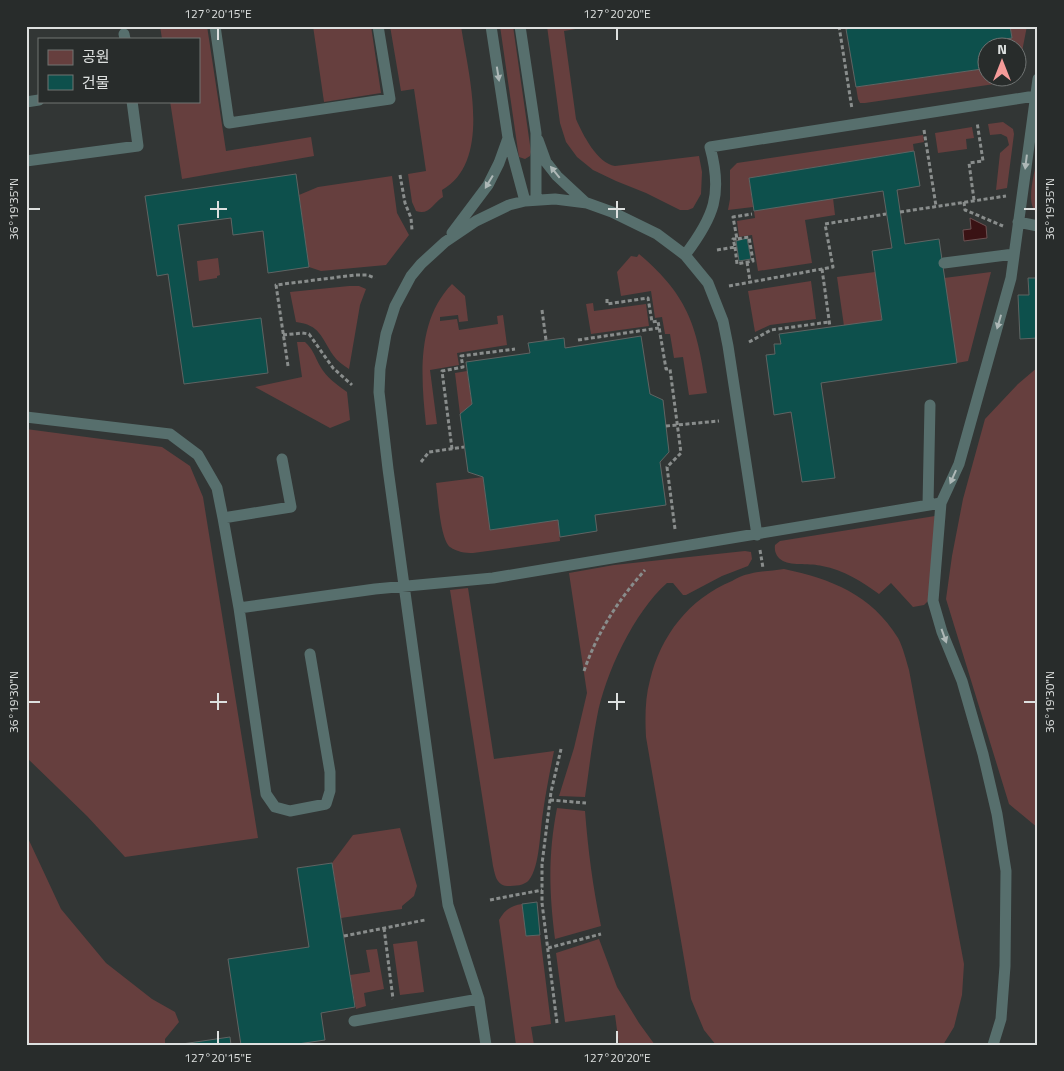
<svg xmlns="http://www.w3.org/2000/svg" width="1064" height="1071" font-family="'Titillium Web','Noto Sans KR',sans-serif">
  <style>
    .green { fill: #663f3e }
    .water { fill: #3a1214; stroke: #6b5051 }
    .building { fill: #0d504c; stroke: #5f6463 }
    .lines { fill: none; stroke-linecap: round; stroke-linejoin: round }
    .path { stroke: #898d8c; stroke-width: 3; stroke-dasharray: 4 2.5; stroke-linecap: butt }
    .service { stroke: #576f6d; stroke-width: 11 }
    .oneway { fill: #aeb8b7 }
    .ticks { fill: none; stroke: #dde0df; stroke-width: 2 }
    .neatline { fill: none; stroke: #dde0df; stroke-width: 2 }
    .ticks-label { font-size: 12px; text-anchor: middle; fill: #dde0df }
  </style>
  <rect width="100%" height="100%" fill="#323635"/>
  <path class="green" d="M 160,26 L 207,26 L 226,151 L 311,137 L 314,156 L 182,179 L 170,101 L 199,101 L 199,39 L 162,39 Z
    M 313,26 L 371,26 L 381,93 L 324,102 Z
    M 390,26 L 461,26 C 468,73 493,161 442,190 L 443,197 C 433,203 429,216 416,211 L 412,202 L 408,174 L 426,171 L 414,89 L 401,91 Z
    M 500,26 L 513,26 L 531,152 L 530,156 L 525,159 L 519,157 L 518,151 Z
    M 547,26 L 593,26 L 564,31 L 576,119 C 583,135 597,163 615,166 L 699,156 L 702,172 L 701,194 L 693,208 L 688,210 L 680,210 L 646,193 L 616,181 L 593,170 L 577,157 L 566,142 L 560,123 Z
    M 1010,26 L 1027,26 L 1017,77 L 1016,48 L 993,47 L 992,41 L 1012,38 Z
    M 986,58 L 986,78 L 1016,78 L 1015,81 L 865,103 L 860,103 L 858,99 L 856,87 L 982,69 L 981,59 Z
    M 1003,122 L 1013,129 L 1014,134 L 1007,188 L 996,190 L 1000,153 L 1009,145 L 1007,137 L 1001,134 L 990,135 L 988,124 Z
    M 972,127 L 974,138 L 966,139 L 967,149 L 938,153 L 935,133 Z
    M 923,135 L 924,142 L 913,144 L 914,151 L 749,178 L 753,207 L 728,210 L 730,199 L 730,170 L 737,163 Z
    M 1038,156 L 1038,213 C 1024,207 1035,170 1038,156 Z
    M 392,176 L 397,213 L 409,235 L 386,265 L 321,271 L 309,267 L 299,195 L 318,187 Z
    M 833,198 L 835,215 L 805,220 L 812,263 L 758,271 L 752,235 L 739,237 L 737,221 L 755,218 L 754,211 Z
    M 639,254 C 691,298 697,329 707,393 L 689,395 L 683,357 L 674,358 L 670,334 L 665,334 L 662,317 L 655,318 L 651,291 L 621,296 L 617,272 L 631,256 L 637,257 Z
    M 218,258 L 220,275 L 217,276 L 217,278 L 199,281 L 197,261 Z
    M 875,272 L 882,320 L 844,326 L 837,277 Z
    M 991,272 L 968,361 L 957,363 L 944,278 Z
    M 811,281 L 816,319 L 770,325 L 755,332 L 748,291 Z
    M 452,284 L 465,296 L 468,321 L 459,322 L 458,315 L 440,317 L 440,321 L 457,319 L 459,330 L 498,324 L 497,316 L 503,315 L 507,345 L 457,353 L 459,365 L 430,370 L 437,424 L 426,425 C 421,378 416,321 452,284 Z
    M 349,286 L 359,286 L 366,289 L 360,305 L 349,369 C 343,365 337,361 333,355 C 321,337 320,325 296,322 L 290,292 Z
    M 593,303 L 594,311 L 646,304 L 649,326 L 591,334 L 586,304 Z
    M 297,342 L 305,342 C 313,349 315,357 320,366 C 326,377 337,385 347,392 L 350,420 L 330,428 L 255,387 L 302,377 Z
    M 1038,367 L 1038,828 L 1009,804 L 946,599 L 952,556 L 963,499 L 985,419 L 1018,384 Z
    M 467,371 L 472,404 L 460,414 L 455,373 Z
    M 26,429 L 162,447 L 190,466 L 203,497 L 258,838 L 125,857 L 87,816 L 26,757 Z
    M 483,477 L 490,530 L 558,520 L 560,541 L 473,553 C 465,553 457,552 450,547 C 440,539 438,496 436,483 Z
    M 935,516 L 929,600 L 924,605 L 913,607 L 891,583 L 879,594 C 861,581 844,570 822,566 C 812,563 792,566 783,561 C 777,558 774,552 775,545 L 780,541 Z
    M 745,551 L 751,552 L 752,559 L 748,566 L 722,576 L 686,595 L 683,595 L 673,583 L 667,583 C 634,612 605,674 597,717 C 592,743 589,770 585,797 L 559,796 L 574,748 L 587,693 L 569,573 L 614,565 Z
    M 784,569 C 831,579 871,594 898,638 C 903,647 906,660 909,670 L 964,964 L 962,995 L 954,1027 L 943,1045 L 716,1045 L 704,1030 L 691,999 L 646,737 C 645,718 645,698 650,680 C 661,635 689,599 732,581 C 737,578 743,575 749,574 C 760,571 772,571 784,569 Z
    M 468,588 L 494,759 L 554,751 C 550,771 546,791 543,812 C 540,829 540,867 529,880 C 524,886 514,886 507,886 C 496,885 495,874 493,866 L 450,590 Z
    M 557,808 L 585,811 C 588,850 593,888 601,926 L 555,939 C 549,892 548,855 557,808 Z
    M 400,828 L 417,886 L 414,896 L 402,906 L 402,909 L 341,918 L 332,863 L 353,835 Z
    M 26,834 L 61,909 L 106,963 L 152,999 L 175,1012 L 179,1022 L 165,1039 L 165,1045 L 26,1045 Z
    M 522,904 L 526,936 L 540,935 L 551,1024 L 531,1027 L 534,1045 L 516,1045 L 499,920 C 505,910 510,906 522,904 Z
    M 599,939 L 617,987 L 639,1023 L 655,1045 L 619,1045 L 615,1015 L 565,1022 L 556,953 Z
    M 417,941 L 424,992 L 400,995 L 393,944 Z
    M 377,949 L 384,989 L 364,993 L 366,1006 L 356,1009 L 350,975 L 370,972 L 366,950 Z"/>
  <path class="water" d="M 970,218 L 986,226 L 987,238 L 964,241 L 963,230 L 971,229 Z"/>
  <path class="building" d="M 863,26 L 1010,26 L 1012,38 L 992,41 L 993,48 L 986,48 L 986,58 L 981,59 L 982,69 L 856,87 L 846,29 Z
    M 914,151 L 920,186 L 897,190 L 905,244 L 939,239 L 957,363 L 821,383 L 835,478 L 802,482 L 791,412 L 774,415 L 766,355 L 775,354 L 774,344 L 781,344 L 779,334 L 882,320 L 872,251 L 892,248 L 883,191 L 754,211 L 749,178 Z
    M 296,174 L 309,267 L 268,273 L 263,231 L 233,235 L 231,218 L 178,225 L 193,327 L 261,318 L 268,373 L 184,384 L 168,274 L 157,276 L 145,196 Z
    M 747,238 L 751,259 L 739,261 L 736,241 Z
    M 1028,278 L 1038,278 L 1038,338 L 1020,339 L 1018,295 L 1029,295 Z
    M 641,336 L 650,394 L 663,400 L 669,452 L 660,462 L 666,505 L 595,515 L 597,531 L 560,537 L 558,520 L 490,530 L 483,477 L 468,472 L 460,414 L 472,404 L 466,362 L 530,353 L 528,343 L 564,338 L 565,348 Z
    M 332,863 L 355,1007 L 321,1013 L 325,1040 L 291,1045 L 241,1045 L 228,959 L 309,947 L 297,868 Z
    M 537,902 L 540,935 L 526,936 L 522,904 Z
    M 230,1037 L 231,1045 L 175,1045 Z"/>
  <g class="lines">
    <path class="path" d="M 839,26 L 852,109
      M 924,130 L 936,206
      M 400,175 L 405,203 L 411,218 L 412,230
      M 974,200 L 969,163 L 983,161 L 977,122
      M 964,202 L 965,210 L 1003,226
      M 900,212 L 1006,196
      M 735,247 L 737,264 L 753,261 L 749,237 L 737,239 L 733,217 L 752,214
      M 717,250 L 735,247 L 733,239 L 737,239
      M 747,262 L 750,281
      M 822,269 L 830,327
      M 729,286 L 833,267 L 825,224 L 886,214
      M 607,299 L 607,304 L 648,298 L 652,322 L 658,321 L 666,369 L 670,369 L 681,453 L 667,467 L 675,529
      M 542,310 L 546,340
      M 283,335 L 302,333 L 309,334 L 333,368 L 352,385
      M 578,340 L 659,328
      M 749,342 L 771,330 L 829,322
      M 288,366 L 276,285 L 355,275 L 367,275 L 375,278
      M 666,426 L 719,421
      M 452,449 L 442,371 L 463,367 L 461,356 L 515,349
      M 421,462 L 429,452 L 464,447
      M 760,550 L 763,568
      M 584,671 C 597,633 618,600 645,570
      M 550,800 L 586,803
      M 490,900 L 542,890
      M 384,928 L 393,999
      M 344,936 L 425,920
      M 548,948 L 601,934
      M 557,1023 L 542,903 L 542,864 L 551,792 L 561,749"/>
    <path class="service" d="M 215,26 L 229,123 L 390,99 L 378,26
      M 491,26 L 508,138 L 525,201
      M 520,26 L 536,133 L 536,200
      M 124,34 L 125,39
      M 26,102 L 39,100
      M 538,140 L 546,162 L 557,176 L 585,202
      M 26,161 L 138,146 L 132,101
      M 1018,222 L 1038,226
      M 452,233 L 488,185 L 499,163 L 508,138
      M 685,255 C 714,217 723,194 710,147 L 1035,96
      M 944,263 L 1014,254
      M 26,417 L 170,434 L 198,455 L 217,488 L 223,518 L 239,608 L 266,794 L 275,807 L 290,811 L 326,804 L 330,791 L 330,772 L 310,654
      M 928,505 L 930,405
      M 223,518 L 291,507 L 282,459
      M 239,608 L 375,589 L 493,578 L 941,503
      M 354,1021 L 479,999
      M 486,1045 L 479,999 L 448,905 L 388,469 L 379,392 L 380,369 L 386,334 L 395,306 L 411,276 L 421,264 L 445,242 L 476,221 L 509,205 L 525,201 L 555,199 L 587,203 L 612,212 L 657,234 L 685,255 L 708,283 L 723,321 L 728,346 L 757,535
      M 993,1045 L 1001,1019 L 1005,966 L 1006,871 L 997,814 L 983,754 L 962,681 L 942,632 L 933,601 L 941,503 L 959,464 L 1011,278 L 1038,79"/>
  </g>
  <defs><path id="oneway-solid" d="M-6-.8H1V-3.2L6.5 0L1 3.2V.8H-6Z" transform="scale(1.25)"/></defs>
  <g class="oneway">
    <use href="#oneway-solid" transform="translate(498 74) rotate(81)"/>
    <use href="#oneway-solid" transform="translate(1026 162) rotate(97)"/>
    <use href="#oneway-solid" transform="translate(555 172) rotate(-129)"/>
    <use href="#oneway-solid" transform="translate(489 182) rotate(121)"/>
    <use href="#oneway-solid" transform="translate(999 322) rotate(106)"/>
    <use href="#oneway-solid" transform="translate(953 477) rotate(114)"/>
    <use href="#oneway-solid" transform="translate(944 636) rotate(70)"/>
  </g>
  <path class="ticks" d="M 218,28 L 218,40M 617,28 L 617,40M 218,201 L 218,218M 617,201 L 617,218M 28,209 L 40,209M 210,209 L 227,209M 608,209 L 625,209M 1024,209 L 1036,209M 218,693 L 218,710M 617,693 L 617,710M 28,702 L 40,702M 210,702 L 227,702M 608,702 L 625,702M 1024,702 L 1036,702M 218,1031 L 218,1044M 617,1031 L 617,1044"/>
  <rect width="1064" height="1071" fill="none" stroke="#282c2b" stroke-width="55"/>
  <rect x="38" y="38" width="162" height="65" fill="#282c2b" stroke="#707473"/>
  <rect x="48" y="50" width="25" height="15" fill="#663f3e" stroke="#707473"/>
  <text x="82" y="62" font-size="15" fill="#dde0df">공원</text>
  <rect x="48" y="75" width="25" height="15" fill="#0d504c" stroke="#707473"/>
  <text x="82" y="88" font-size="15" fill="#dde0df">건물</text>
  <g transform="translate(1002 62)"><circle r="24" fill="#282c2b" stroke="#707473"/>
  <path d="M0-4L9 19L0 12L-9 19Z" fill="#f59b99"/>
  <text y="-8" font-size="14" font-weight="bold" text-anchor="middle" fill="#dde0df">N</text>
  </g>
  <rect x="28" y="28" width="1008" height="1016" class="neatline"/>
  <g class="ticks-label">
    <text x="218" y="18">127°20'15"E</text>
    <text x="617" y="18">127°20'20"E</text>
    <text transform="translate(14 209) rotate(-90)" y="4">36°19'35"N</text>
    <text transform="translate(1050 209) rotate(-90)" y="4">36°19'35"N</text>
    <text transform="translate(14 702) rotate(-90)" y="4">36°19'30"N</text>
    <text transform="translate(1050 702) rotate(-90)" y="4">36°19'30"N</text>
    <text x="218" y="1062">127°20'15"E</text>
    <text x="617" y="1062">127°20'20"E</text>
  </g>
</svg>
